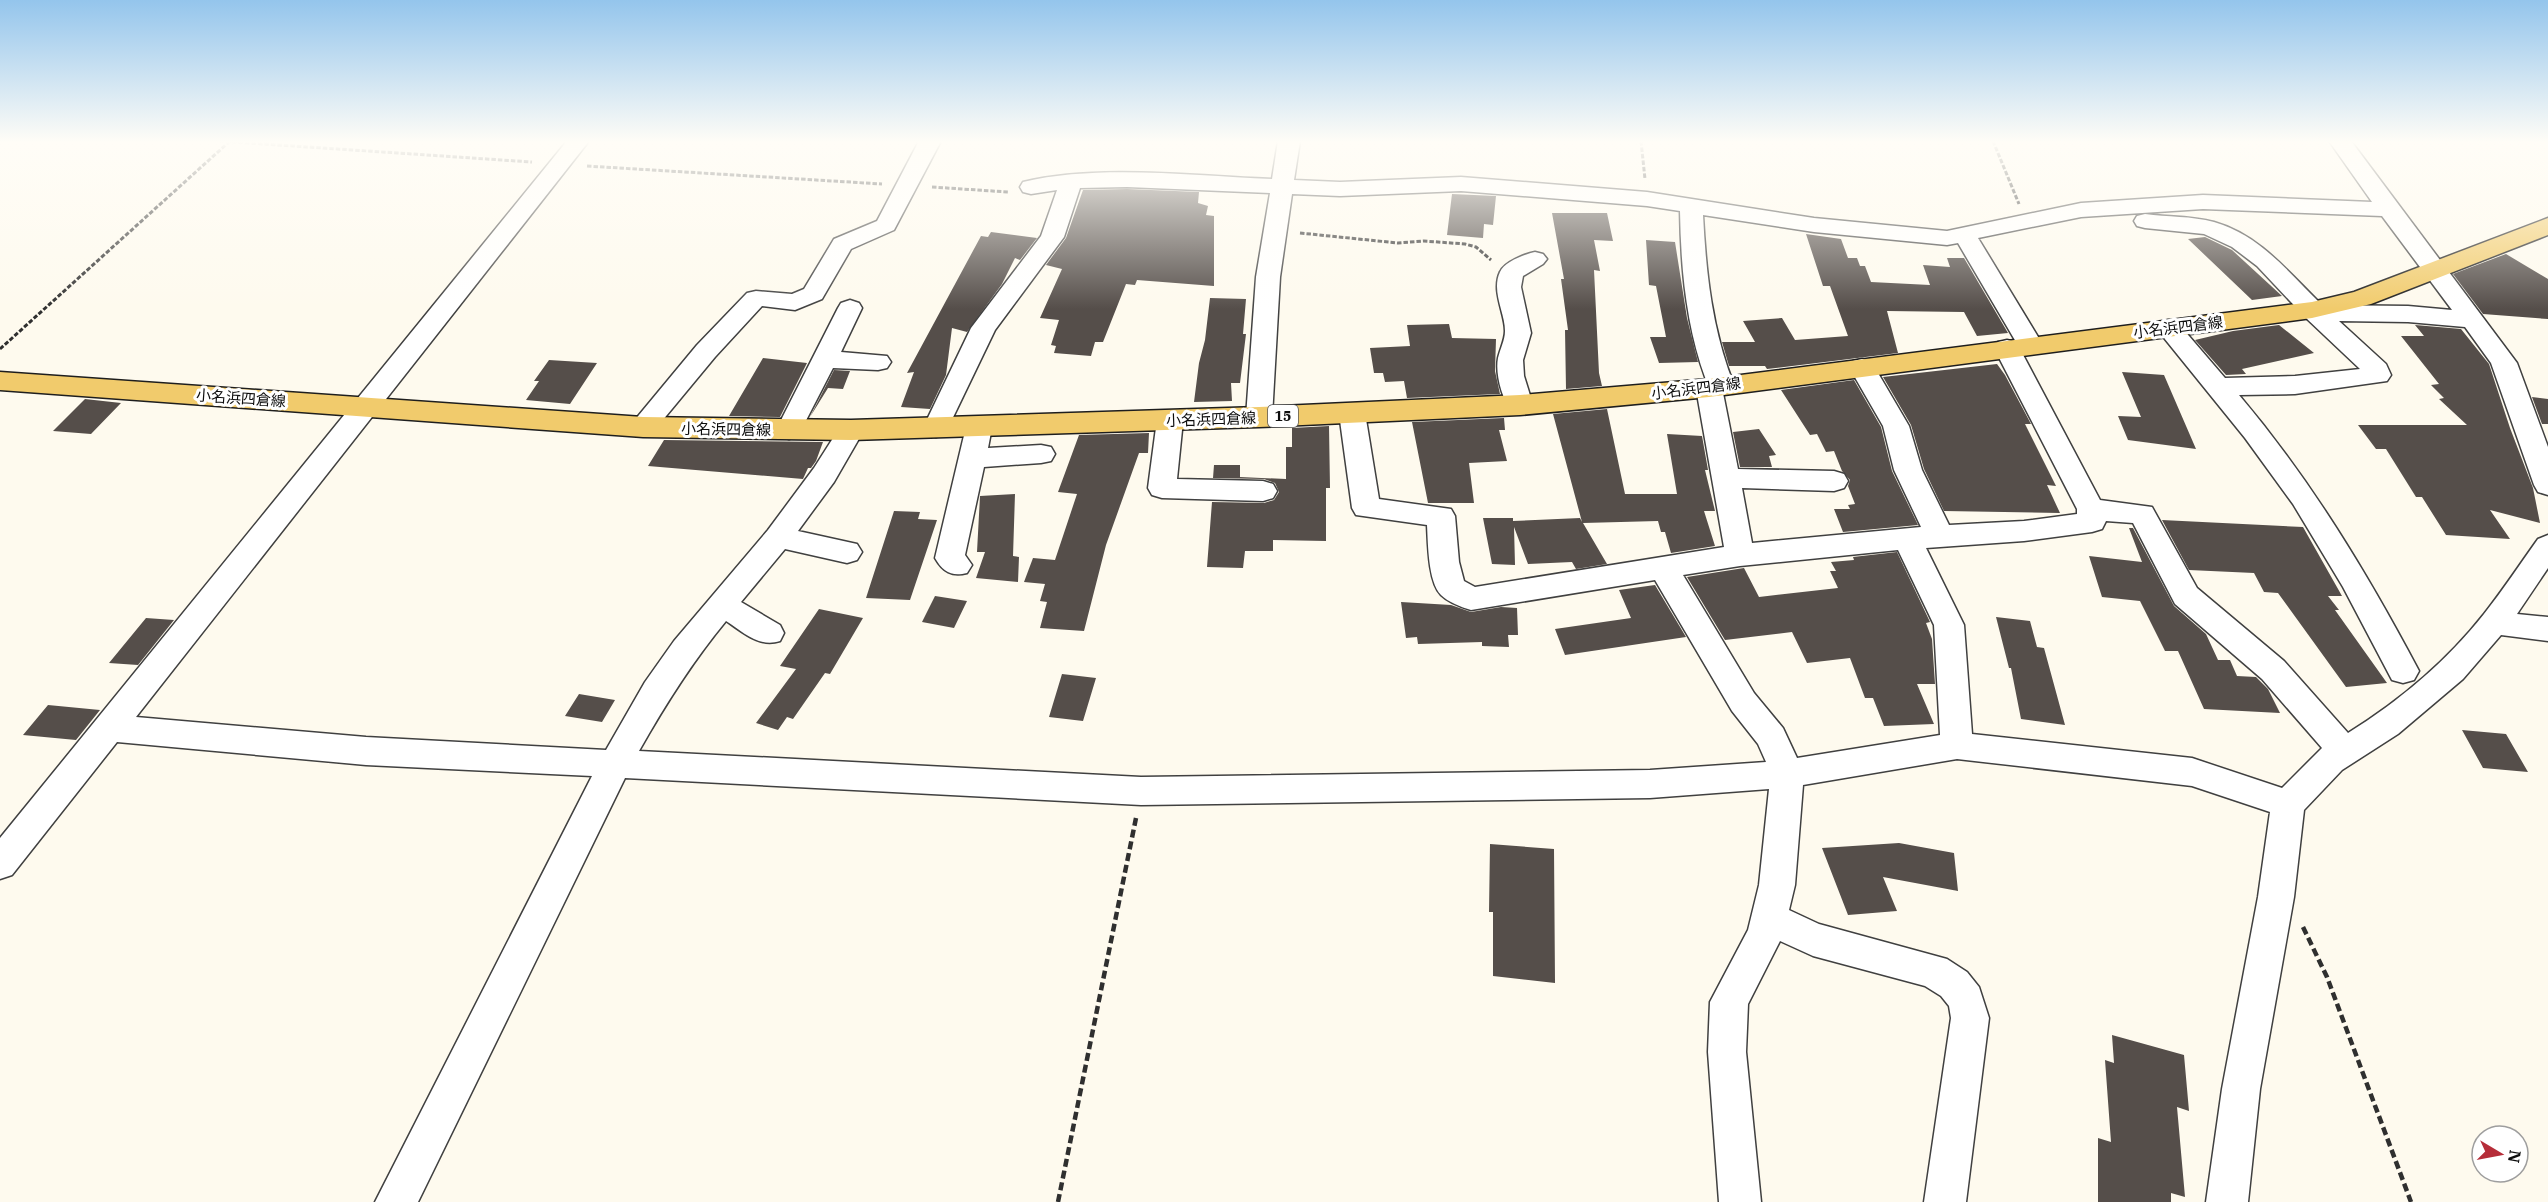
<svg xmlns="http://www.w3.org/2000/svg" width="2548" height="1202" font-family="'IBM Plex Serif','Noto Sans JP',serif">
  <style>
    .building { fill: #554e4a }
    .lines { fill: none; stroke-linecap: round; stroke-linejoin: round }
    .street-casing { stroke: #404040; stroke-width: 3 }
    .primary-casing { stroke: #1e1e1e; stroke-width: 3 }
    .path-far1 { stroke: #2f2f2f; stroke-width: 3; stroke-dasharray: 4.5 2; stroke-linecap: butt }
    .path { stroke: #2f2f2f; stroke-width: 4.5; stroke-dasharray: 8 4; stroke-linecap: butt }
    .street { fill: #fff; fill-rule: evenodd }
    .primary { fill: #f1cb6c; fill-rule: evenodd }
    .labels { text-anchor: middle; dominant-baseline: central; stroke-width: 6; stroke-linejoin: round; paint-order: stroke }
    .shield { fill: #fff; stroke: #565656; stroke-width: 1.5 }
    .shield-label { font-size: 14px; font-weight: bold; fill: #0d0d0d }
    .street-label { font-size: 15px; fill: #0d0d0d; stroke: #fff }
  </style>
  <rect width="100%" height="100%" fill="#fefaee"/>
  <path class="building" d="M 1127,189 L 1199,192 L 1198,203 L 1208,206 L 1206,215 L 1214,216 L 1214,286 L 1137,280 L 1135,285 L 1126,284 L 1103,342 L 1095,342 L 1091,356 L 1054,353 L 1056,346 L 1051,345 L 1059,320 L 1040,318 L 1062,269 L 1046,265 L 1066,238 L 1083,190 Z
    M 1452,194 L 1496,196 L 1493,225 L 1484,224 L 1483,238 L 1447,235 Z
    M 1552,213 L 1607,213 L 1613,241 L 1594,240 L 1600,271 L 1594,270 L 1599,373 L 1602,386 L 1566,389 L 1565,330 L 1568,330 L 1561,279 L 1564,279 Z
    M 991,232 L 1037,238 L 1020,260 L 1015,258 L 1002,284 L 967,332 L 952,328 L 946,375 L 930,409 L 901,407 L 914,372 L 907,373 L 981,236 L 988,237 Z
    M 1806,234 L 1841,239 L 1848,258 L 1857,258 L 1860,266 L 1865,266 L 1871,282 L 1930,285 L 1923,265 L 1950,267 L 1947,258 L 1964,258 L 2008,333 L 1977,336 L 1964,312 L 1887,311 L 1898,353 L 1767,369 L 1765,366 L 1729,366 L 1722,342 L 1755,342 L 1743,321 L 1782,318 L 1795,340 L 1848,336 L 1830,286 L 1823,286 Z
    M 2205,237 L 2232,250 L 2282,296 L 2252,300 L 2188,239 Z
    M 1646,240 L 1675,242 L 1687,318 L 1698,362 L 1659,363 L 1650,337 L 1666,337 L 1656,286 L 1649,285 Z
    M 2506,254 L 2548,279 L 2548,319 L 2483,314 L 2453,274 Z
    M 1210,298 L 1246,299 L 1243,334 L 1246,334 L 1240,383 L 1231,383 L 1232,401 L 1194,402 L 1199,363 L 1205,340 Z
    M 1449,324 L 1452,338 L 1496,339 L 1495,371 L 1500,394 L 1407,398 L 1404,381 L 1385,382 L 1383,373 L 1374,373 L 1370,348 L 1410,346 L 1407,325 Z
    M 2279,325 L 2314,353 L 2242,369 L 2246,374 L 2226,375 L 2195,340 L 2233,331 Z
    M 2415,325 L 2461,329 L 2489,364 L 2510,428 L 2533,488 L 2540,523 L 2490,510 L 2510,539 L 2446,535 L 2422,497 L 2416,497 L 2386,449 L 2376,449 L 2358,425 L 2467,425 L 2439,399 L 2444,398 L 2431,385 L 2439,384 L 2401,336 L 2424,336 Z
    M 763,358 L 807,363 L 780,417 L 729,416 Z
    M 549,360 L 597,363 L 570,404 L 526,400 L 539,381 L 534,381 Z
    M 1997,364 L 2005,375 L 2031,424 L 2025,424 L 2056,486 L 2047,485 L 2060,513 L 1944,511 L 1924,469 L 1911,425 L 1883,377 Z
    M 834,370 L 850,371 L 843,389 L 828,388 L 810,417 Z
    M 2122,372 L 2164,375 L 2196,449 L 2128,440 L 2118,416 L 2141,417 Z
    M 1854,380 L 1881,427 L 1892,471 L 1918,525 L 1843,532 L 1834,509 L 1850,509 L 1848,505 L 1855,504 L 1848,486 L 1850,480 L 1842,471 L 1834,451 L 1826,452 L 1817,434 L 1810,435 L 1781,390 Z
    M 2532,397 L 2548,399 L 2548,424 L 2542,424 Z
    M 85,399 L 121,403 L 91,434 L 53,431 Z
    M 1607,409 L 1625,494 L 1677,494 L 1667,434 L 1702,436 L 1708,470 L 1705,470 L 1715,511 L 1704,511 L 1715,546 L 1671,553 L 1665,532 L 1661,532 L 1658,521 L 1583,523 L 1607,564 L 1576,569 L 1572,562 L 1528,564 L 1514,527 L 1515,565 L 1492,564 L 1483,518 L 1513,518 L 1513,521 L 1580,518 L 1582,522 L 1553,414 Z
    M 1504,418 L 1505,430 L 1499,430 L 1507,461 L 1469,463 L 1474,503 L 1428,503 L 1412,422 Z
    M 1329,426 L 1330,488 L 1326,488 L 1326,541 L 1273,540 L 1273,551 L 1245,551 L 1243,568 L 1207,567 L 1212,502 L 1264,503 L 1274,500 L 1279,492 L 1275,483 L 1264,479 L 1213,478 L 1214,465 L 1240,465 L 1240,477 L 1286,479 L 1286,447 L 1292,447 L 1292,428 Z
    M 1759,429 L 1776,455 L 1769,456 L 1772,467 L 1740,467 L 1733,432 Z
    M 1149,433 L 1148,453 L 1139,453 L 1106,545 L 1084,631 L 1040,628 L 1047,602 L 1040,601 L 1045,584 L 1024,582 L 1033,558 L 1055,560 L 1077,494 L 1058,492 L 1079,435 Z
    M 664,440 L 823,442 L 816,461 L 811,468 L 808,468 L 803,479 L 648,466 Z
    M 1015,494 L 1013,556 L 1019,557 L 1018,582 L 976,578 L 985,552 L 977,552 L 980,496 Z
    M 894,511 L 920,512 L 918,519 L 937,520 L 910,600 L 866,598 Z
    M 2162,520 L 2303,527 L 2342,596 L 2328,596 L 2339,610 L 2335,610 L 2387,683 L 2346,687 L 2278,593 L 2264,592 L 2254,573 L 2189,570 Z
    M 2129,528 L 2133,528 L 2174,606 L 2206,634 L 2218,660 L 2230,660 L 2237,676 L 2256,677 L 2268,689 L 2280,713 L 2204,709 L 2178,651 L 2165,651 L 2140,601 L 2102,597 L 2089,556 L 2142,562 Z
    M 1897,552 L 1930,622 L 1926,623 L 1932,639 L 1935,684 L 1917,684 L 1934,724 L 1884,726 L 1873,698 L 1865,698 L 1850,658 L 1807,663 L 1792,632 L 1725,640 L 1687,577 L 1744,568 L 1759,597 L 1838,588 L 1830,571 L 1836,571 L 1831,562 L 1854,560 L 1853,557 Z
    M 1655,585 L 1686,637 L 1565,655 L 1555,629 L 1631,618 L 1619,590 Z
    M 935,596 L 967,601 L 954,628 L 922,622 Z
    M 1401,602 L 1451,605 L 1471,612 L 1501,607 L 1517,608 L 1518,635 L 1508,635 L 1509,647 L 1482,646 L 1482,642 L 1418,644 L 1417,637 L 1406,638 Z
    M 819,609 L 863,618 L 830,674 L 825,673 L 793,719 L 787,717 L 778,730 L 756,723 L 796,669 L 780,666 Z
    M 1996,617 L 2030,621 L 2037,647 L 2044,648 L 2065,725 L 2021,719 L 2011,668 L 2009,668 Z
    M 146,618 L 174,620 L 138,665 L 109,663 Z
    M 1062,674 L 1096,678 L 1083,721 L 1049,717 Z
    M 579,694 L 615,700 L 602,722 L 565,716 Z
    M 48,705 L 100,710 L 76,740 L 23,735 Z
    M 2462,730 L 2506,734 L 2528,772 L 2483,768 Z
    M 1899,843 L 1954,853 L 1958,891 L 1883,877 L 1897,911 L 1848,915 L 1822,848 Z
    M 1490,844 L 1554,849 L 1555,983 L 1493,976 L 1493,912 L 1489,912 Z
    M 2112,1035 L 2184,1055 L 2189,1111 L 2177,1107 L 2185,1197 L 2171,1193 L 2171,1202 L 2098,1202 L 2098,1138 L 2111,1142 L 2105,1060 L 2114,1063 Z"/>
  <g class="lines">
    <g class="street-casing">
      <path id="street" d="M 567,141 L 589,141 L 136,717 L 366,737 L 606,750 L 645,682 L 674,641 L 768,530 L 814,468 L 842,424 L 851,421 L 860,424 L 864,430 L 834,482 L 798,531 L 857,544 L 862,552 L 857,560 L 847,563 L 785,549 L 741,602 L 780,625 L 784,633 L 780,641 C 759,648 743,632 726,621 C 692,662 665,705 639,751 L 1141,777 L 1650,770 L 1766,762 L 1758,744 L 1732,711 L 1655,580 L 1471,610 C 1461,607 1448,602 1441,595 C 1428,582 1428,543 1427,525 L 1356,515 L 1352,508 L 1339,413 L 1343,407 L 1352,404 L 1361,407 L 1365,413 L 1379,499 L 1451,509 L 1455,516 L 1459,562 L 1464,581 L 1475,587 L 1724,547 L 1696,388 L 1700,382 L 1706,380 C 1686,326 1681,269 1680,211 L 1647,206 L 1461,191 L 1340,196 L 1292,194 L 1280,277 L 1272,417 L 1268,423 L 1259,426 L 1250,423 L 1246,417 L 1256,277 L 1270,193 L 1127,187 L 1080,188 L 1064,237 L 995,330 L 945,434 L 936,437 L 927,434 L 923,428 L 971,328 L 1041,236 L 1057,190 L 1031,194 L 1023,192 L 1020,187 L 1023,182 C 1098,164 1195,176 1272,179 L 1278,141 L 1300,141 L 1294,180 L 1340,182 L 1461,177 L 1647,192 L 1814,218 L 1947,231 L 2081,203 L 2203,195 L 2372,202 L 2329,141 L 2351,141 L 2517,363 L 2548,447 L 2548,495 L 2538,492 L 2534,485 L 2491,363 L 2465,327 L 2408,322 L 2339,321 L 2386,364 L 2391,375 L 2387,381 L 2295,394 L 2239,395 C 2311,480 2367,573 2419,671 L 2414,680 L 2403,683 L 2392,680 L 2343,587 L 2293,504 L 2245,438 L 2156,328 L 2159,322 L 2168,320 L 2177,322 L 2225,378 L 2295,376 L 2360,369 L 2306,318 L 2257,266 L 2232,247 L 2204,234 L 2145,228 L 2137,226 L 2134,221 L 2137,216 L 2145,214 C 2167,217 2192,216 2214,222 C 2260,235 2289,273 2322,305 L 2408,306 L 2452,310 L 2382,216 L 2203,209 L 2081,217 L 1978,238 L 2043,345 L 2039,351 L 2030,353 L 2021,351 L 2100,500 L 2152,507 L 2197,588 L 2284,661 L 2348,733 C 2398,702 2447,661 2484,614 C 2503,590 2520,564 2538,539 L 2548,535 L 2548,568 L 2517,614 L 2548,617 L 2548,641 L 2501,635 L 2463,679 L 2398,734 L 2342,770 L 2304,810 L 2294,897 L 2260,1089 L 2248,1202 L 2206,1202 L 2222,1089 L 2258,897 L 2270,812 L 2192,786 L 1957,759 L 1803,785 L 1795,885 L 1789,910 L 1819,924 L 1947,959 L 1967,972 L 1979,987 L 1989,1018 L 1966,1202 L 1924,1202 L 1951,1018 L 1949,1006 L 1941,996 L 1925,986 L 1813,956 L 1780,941 L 1748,1004 L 1746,1052 L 1761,1202 L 1719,1202 L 1708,1052 L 1710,1002 L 1748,930 L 1759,885 L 1769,789 L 1650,798 L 1141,805 L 625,778 L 418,1202 L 375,1202 L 592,776 L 366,765 L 117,742 L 12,875 L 0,879 L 0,838 ZM 1703,215 L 1814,232 L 1947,245 L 1958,243 L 2016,342 L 2007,340 L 1998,342 L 1994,348 L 2077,509 L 2077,514 L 2024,521 L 1949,525 L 1922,470 L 1909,426 L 1871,361 L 1862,359 L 1853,361 L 1849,367 L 1883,426 L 1894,470 L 1921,527 L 1752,543 L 1742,488 L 1834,491 L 1844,488 L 1848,481 L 1844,474 L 1834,471 L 1738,469 L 1723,393 L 1730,391 L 1734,385 C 1712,330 1706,273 1703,215 ZM 2106,521 L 2133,523 L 2175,604 L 2262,679 L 2322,748 L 2282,788 L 2192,758 L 1972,734 L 1964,625 L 1926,548 L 2024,541 L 2092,532 L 2102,529 ZM 1898,550 L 1934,625 L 1940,735 L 1797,758 L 1783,728 L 1754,693 L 1683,575 L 1740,566 Z
        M 919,141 L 941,141 L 894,230 L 851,249 L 822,299 L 795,310 L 762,306 L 715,357 L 652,433 L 643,436 L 634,433 L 630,427 L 634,421 L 697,345 L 747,293 L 756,291 L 792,294 L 804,289 L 834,239 L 877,221 Z
        M 1535,252 L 1543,254 L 1547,259 L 1543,264 L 1523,276 L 1521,287 L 1531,333 L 1523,360 L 1524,376 L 1533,405 L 1529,411 L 1520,414 L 1511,411 C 1502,398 1495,374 1498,358 C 1500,349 1505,340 1505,331 C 1505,313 1491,291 1500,272 C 1504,262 1525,254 1535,252 Z
        M 850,300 L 859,303 L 862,308 L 841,352 L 887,356 L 891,362 L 887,368 L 878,370 L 833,368 L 798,436 L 789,439 L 780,436 L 776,430 L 838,308 L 841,303 Z
        M 1170,411 L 1179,414 L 1183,420 L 1177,479 L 1263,481 L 1273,484 L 1277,491 L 1273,498 L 1263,501 L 1162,498 L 1152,495 L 1148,488 L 1157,420 L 1161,414 Z
        M 979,418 L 988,421 L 992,427 L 988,448 L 1041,445 L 1051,447 L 1055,454 L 1051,461 L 1041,463 L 984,467 L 965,555 L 972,565 L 967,573 C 952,577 943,572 935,558 L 966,427 L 970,421 Z"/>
    </g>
    <g class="primary-casing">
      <path id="primary" d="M 2548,218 L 2548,235 L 2371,304 L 2312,318 L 1709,397 L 1520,415 L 1259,427 L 851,440 L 643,437 L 0,390 L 0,372 L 643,417 L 851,420 L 1259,407 L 1520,395 L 1709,379 L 2312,302 L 2354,292 Z"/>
    </g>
    <path class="path-far1" d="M 219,141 L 532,162
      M 1641,141 L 1645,179
      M 1993,141 L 2019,204
      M 587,166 L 882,184
      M 932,187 L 1008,192
      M 1300,233 L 1398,243 L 1424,241 L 1465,244 L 1476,247 L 1491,260
      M 0,349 L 230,141"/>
    <path class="path" d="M 2303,927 L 2327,977 L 2411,1202
      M 1058,1202 L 1136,818"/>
    <use href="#street" class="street"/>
    <use href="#primary" class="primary"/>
  </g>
  <linearGradient id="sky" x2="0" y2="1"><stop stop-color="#94c5ec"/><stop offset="0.46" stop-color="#fffdf7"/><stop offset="1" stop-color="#fffdf7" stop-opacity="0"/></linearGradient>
  <rect width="2548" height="309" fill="url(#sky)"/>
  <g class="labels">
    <rect class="shield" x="1268" y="405" width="30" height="22" rx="4.5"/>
    <g class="shield-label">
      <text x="1283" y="416">15</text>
    </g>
    <g class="street-label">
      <text transform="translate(2178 327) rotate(-7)">小名浜四倉線</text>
      <text transform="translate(1696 388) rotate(-7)">小名浜四倉線</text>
      <text transform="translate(241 398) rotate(4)">小名浜四倉線</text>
      <text transform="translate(1211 419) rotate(-2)">小名浜四倉線</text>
      <text transform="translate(726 429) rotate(1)">小名浜四倉線</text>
    </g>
  </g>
  <g transform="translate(2500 1154) rotate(100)"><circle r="28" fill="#ffffff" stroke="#9e9e9e" stroke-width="1.5"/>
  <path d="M0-4.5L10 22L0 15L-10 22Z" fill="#b62d39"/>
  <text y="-9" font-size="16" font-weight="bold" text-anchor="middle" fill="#0d0d0d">N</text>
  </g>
</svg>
